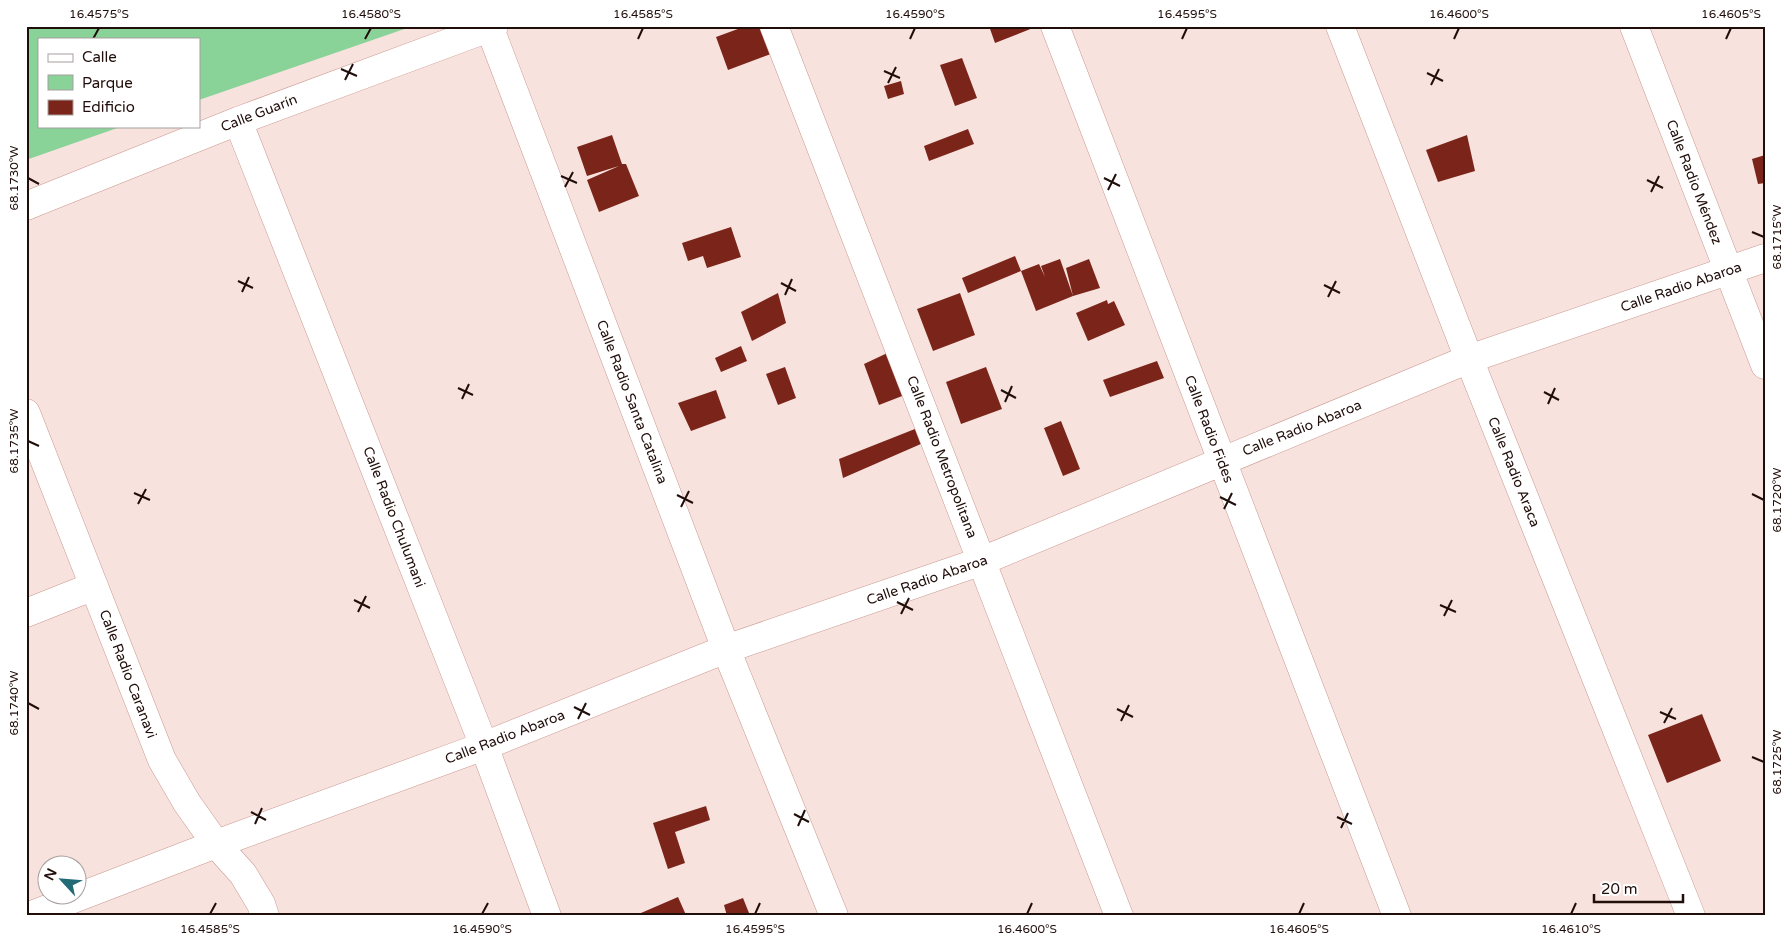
<svg xmlns="http://www.w3.org/2000/svg" width="1791" height="942" font-family="'Varela Round',sans-serif">
  <style>
    .green { fill: #89d399 }
    .building { fill: #7b251a }
    .lines { fill: none; stroke-linecap: round; stroke-linejoin: round }
    .minor-casing { stroke: #cb9990; stroke-width: 29 }
    .minor { stroke: #fff; stroke-width: 28 }
    .ticks { fill: none; stroke: #200e0b; stroke-width: 2 }
    .labels { text-anchor: middle; dominant-baseline: central; stroke-width: 5; stroke-linejoin: round; paint-order: stroke }
    .street-label { font-size: 14px; fill: #200e0b; stroke: #fff }
    .neatline { fill: none; stroke: #200e0b; stroke-width: 2 }
    .ticks-label { font-size: 12px; text-anchor: middle; fill: #200e0b }
  </style>
  <rect width="100%" height="100%" fill="#f8e2de"/>
  <path class="green" d="M 26,26 L 413,26 L 199,100 L 199,39 L 39,39 L 39,126 L 123,126 L 26,160 Z"/>
  <path class="building" d="M 746,26 L 771,26 L 779,51 L 728,70 L 716,37 Z
    M 989,26 L 1038,26 L 995,43 Z
    M 962,58 L 977,98 L 955,106 L 940,65 Z
    M 901,81 L 904,94 L 888,99 L 884,86 Z
    M 968,129 L 974,144 L 929,161 L 924,146 Z
    M 612,135 L 622,164 L 626,164 L 639,196 L 599,212 L 587,180 L 619,166 L 587,176 L 577,147 Z
    M 1467,135 L 1475,171 L 1438,182 L 1426,150 Z
    M 1765,155 L 1765,183 L 1758,184 L 1752,159 Z
    M 731,227 L 741,257 L 707,268 L 703,256 L 688,261 L 682,243 Z
    M 1015,256 L 1021,271 L 1039,264 L 1045,277 L 1041,266 L 1060,259 L 1073,296 L 1036,311 L 1021,271 L 968,293 L 962,278 Z
    M 1089,259 L 1100,288 L 1073,296 L 1066,268 Z
    M 778,293 L 786,323 L 752,341 L 741,312 Z
    M 960,293 L 975,335 L 933,351 L 917,309 Z
    M 1107,300 L 1108,304 L 1114,301 L 1125,325 L 1088,341 L 1076,313 Z
    M 741,346 L 747,361 L 721,372 L 715,358 Z
    M 898,348 L 915,391 L 879,405 L 864,364 Z
    M 1157,361 L 1164,378 L 1110,397 L 1103,380 Z
    M 785,367 L 796,398 L 778,405 L 766,374 Z
    M 986,367 L 1002,409 L 961,424 L 946,382 Z
    M 716,390 L 726,418 L 691,431 L 678,403 Z
    M 1061,421 L 1080,469 L 1063,476 L 1044,428 Z
    M 925,425 L 930,440 L 843,478 L 839,459 Z
    M 1702,714 L 1721,761 L 1667,783 L 1648,735 Z
    M 706,806 L 710,820 L 675,832 L 685,863 L 668,869 L 653,823 Z
    M 678,897 L 686,915 L 634,916 Z
    M 743,898 L 749,913 L 741,916 L 727,916 L 724,905 Z"/>
  <g class="lines">
    <g class="minor-casing">
      <path id="minor" d="M 489,26 L 726,649 L 834,916
        M 774,26 L 1119,916
        M 1055,26 L 1397,916
        M 1340,26 L 1469,359 L 1691,916
        M 1634,26 L 1765,365
        M 238,121 L 484,746 L 547,916
        M 26,206 L 238,121 L 494,26
        M 26,413 L 162,760 L 187,803 L 216,844 L 243,874 L 261,904 L 265,916
        M 26,613 L 94,586
        M 29,916 L 216,844 L 484,746 L 726,649 L 982,561 L 1469,359 L 1765,258"/>
    </g>
    <use href="#minor" class="minor"/>
  </g>
  <path class="ticks" d="M 93,39 L 99,28M 365,39 L 371,28M 638,39 L 643,28M 910,39 L 915,28M 1182,39 L 1187,28M 1454,39 L 1459,28M 1726,39 L 1731,28M 341,69 L 357,76M 884,71 L 900,78M 1427,73 L 1443,81M 345,80 L 353,64M 888,83 L 896,67M 1431,85 L 1439,69M 561,176 L 577,183M 28,178 L 39,184M 1104,178 L 1120,186M 1647,180 L 1663,188M 565,187 L 573,172M 1108,190 L 1116,174M 1651,192 L 1659,176M 1752,232 L 1764,237M 238,281 L 253,288M 781,283 L 796,291M 1324,285 L 1340,293M 242,292 L 249,277M 785,295 L 792,279M 1328,297 L 1336,281M 458,388 L 473,395M 1001,390 L 1016,398M 1544,392 L 1559,400M 462,399 L 469,384M 1005,402 L 1012,386M 1548,404 L 1555,388M 28,441 L 39,446M 134,493 L 150,500M 1752,494 L 1764,500M 677,495 L 693,503M 1220,497 L 1236,505M 138,504 L 146,489M 681,507 L 689,491M 1224,509 L 1232,493M 354,600 L 370,608M 897,602 L 913,610M 1440,605 L 1456,612M 358,612 L 366,596M 901,614 L 909,598M 1444,616 L 1452,600M 28,703 L 39,709M 574,707 L 590,715M 1117,709 L 1133,717M 1660,712 L 1676,719M 578,719 L 586,703M 1121,721 L 1129,705M 1664,723 L 1672,708M 1752,757 L 1764,762M 251,812 L 266,820M 794,814 L 809,822M 1337,817 L 1352,824M 255,824 L 262,808M 798,826 L 805,810M 1341,828 L 1348,813M 210,914 L 216,903M 482,914 L 488,903M 755,914 L 760,903M 1027,914 L 1032,903M 1299,914 L 1304,903M 1571,914 L 1576,903"/>
  <g class="labels">
    <g class="street-label">
      <text transform="translate(259 113) rotate(-21)">Calle Guarín</text>
      <text transform="translate(1694 182) rotate(69)">Calle Radio Méndez</text>
      <text transform="translate(1681 287) rotate(-19)">Calle Radio Abaroa</text>
      <text transform="translate(632 402) rotate(69)">Calle Radio Santa Catalina</text>
      <text transform="translate(1302 428) rotate(-22)">Calle Radio Abaroa</text>
      <text transform="translate(1209 429) rotate(69)">Calle Radio Fides</text>
      <text transform="translate(942 457) rotate(69)">Calle Radio Metropolitana</text>
      <text transform="translate(1514 472) rotate(68)">Calle Radio Araca</text>
      <text transform="translate(394 517) rotate(69)">Calle Radio Chulumani</text>
      <text transform="translate(927 580) rotate(-19)">Calle Radio Abaroa</text>
      <text transform="translate(128 674) rotate(69)">Calle Radio Caranavi</text>
      <text transform="translate(505 737) rotate(-21)">Calle Radio Abaroa</text>
    </g>
  </g>
  <rect width="1791" height="942" fill="none" stroke="#ffffff" stroke-width="55"/>
  <rect x="38" y="38" width="162" height="90" fill="#ffffff" stroke="#a69f9d"/>
  <rect x="48" y="54" width="25" height="8" fill="#ffffff" stroke="#a69f9d"/>
  <text x="82" y="62" font-size="15" fill="#200e0b">Calle</text>
  <rect x="48" y="75" width="25" height="15" fill="#89d399" stroke="#a69f9d"/>
  <text x="82" y="88" font-size="15" fill="#200e0b">Parque</text>
  <rect x="48" y="100" width="25" height="15" fill="#7b251a" stroke="#a69f9d"/>
  <text x="82" y="112" font-size="15" fill="#200e0b">Edificio</text>
  <g transform="translate(62 880) rotate(296)"><circle r="24" fill="#ffffff" stroke="#a69f9d"/>
  <path d="M0-4L9 19L0 12L-9 19Z" fill="#216a76"/>
  <text y="-8" font-size="14" font-weight="bold" text-anchor="middle" fill="#200e0b">N</text>
  </g>
  <path d="M1594 894v8h89v-8" fill="none" stroke="#200e0b" stroke-width="2.5"/>
  <text x="1601" y="894" font-size="15" fill="#200e0b" stroke="#ffffff" stroke-width="4" paint-order="stroke">20 m</text>
  <rect x="28" y="28" width="1736" height="886" class="neatline"/>
  <g class="ticks-label">
    <text x="99" y="18">16.4575°S</text>
    <text x="371" y="18">16.4580°S</text>
    <text x="643" y="18">16.4585°S</text>
    <text x="915" y="18">16.4590°S</text>
    <text x="1187" y="18">16.4595°S</text>
    <text x="1459" y="18">16.4600°S</text>
    <text x="1731" y="18">16.4605°S</text>
    <text transform="translate(14 178) rotate(-90)" y="4">68.1730°W</text>
    <text transform="translate(1777 237) rotate(-90)" y="4">68.1715°W</text>
    <text transform="translate(14 441) rotate(-90)" y="4">68.1735°W</text>
    <text transform="translate(1777 500) rotate(-90)" y="4">68.1720°W</text>
    <text transform="translate(14 703) rotate(-90)" y="4">68.1740°W</text>
    <text transform="translate(1777 762) rotate(-90)" y="4">68.1725°W</text>
    <text x="210" y="933">16.4585°S</text>
    <text x="482" y="933">16.4590°S</text>
    <text x="755" y="933">16.4595°S</text>
    <text x="1027" y="933">16.4600°S</text>
    <text x="1299" y="933">16.4605°S</text>
    <text x="1571" y="933">16.4610°S</text>
  </g>
</svg>
